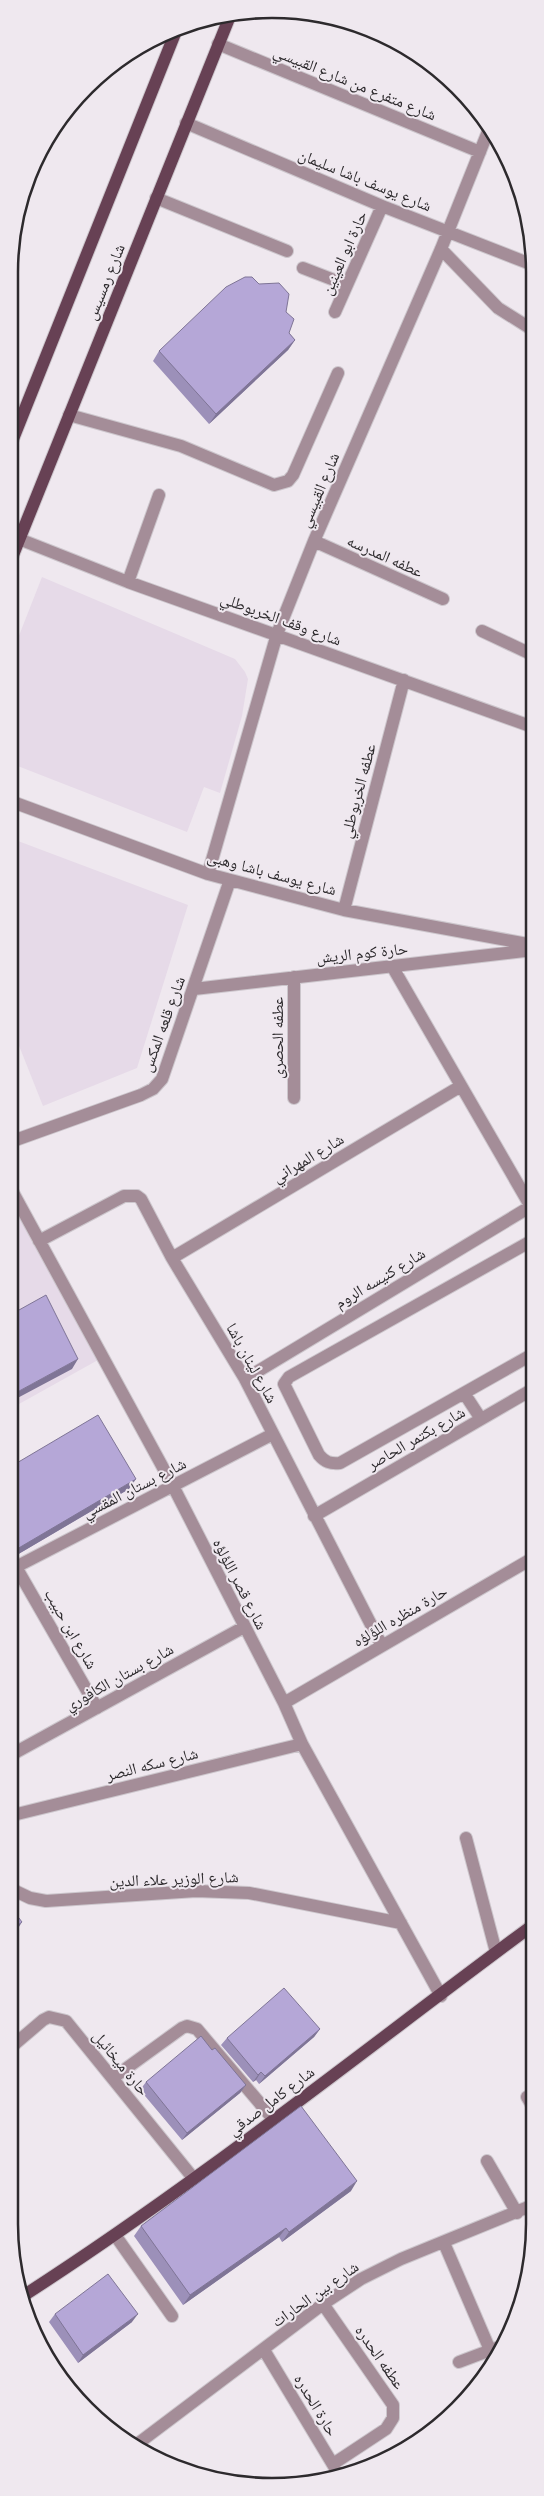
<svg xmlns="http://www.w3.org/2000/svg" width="544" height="2496" font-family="'Public Sans','Noto Naskh Arabic',sans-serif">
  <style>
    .built { fill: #e6dae8 }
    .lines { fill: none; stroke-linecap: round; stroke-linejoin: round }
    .minor-casing { stroke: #ccc6cc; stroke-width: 14 }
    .major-casing { stroke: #ccc6cc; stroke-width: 14 }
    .path { stroke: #afa9af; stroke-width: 3; stroke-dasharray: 4 4; stroke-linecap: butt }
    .minor { stroke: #a48d98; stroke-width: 12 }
    .major { stroke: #674154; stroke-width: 12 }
    .wall { fill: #9c90b9 }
    .shaded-wall { fill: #7f7596 }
    .building { fill: #b5a7d7; stroke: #7f7596 }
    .labels { text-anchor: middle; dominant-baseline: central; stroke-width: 4; stroke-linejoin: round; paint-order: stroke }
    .street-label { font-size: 16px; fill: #2d2a2d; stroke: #efe8ef }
    .rim { fill: none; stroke: #2d2a2d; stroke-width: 2.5 }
  </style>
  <rect width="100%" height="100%" fill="#efe8ef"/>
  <path class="built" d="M 42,577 L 235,659 L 245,672 L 248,679 L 242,716 L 220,793 L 204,787 L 187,832 L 10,763 L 11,656 Z
    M 10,838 L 188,905 L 137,1068 L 43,1106 L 10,1023 Z
    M 10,1201 L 98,1360 L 10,1409 Z"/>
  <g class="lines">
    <g class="minor-casing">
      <path id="minor" d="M 218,44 L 480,152
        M 186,123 L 382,206 L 533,265
        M 156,198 L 287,251
        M 441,249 L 498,308 L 533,330
        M 303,268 L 347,285
        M 335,312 L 382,206
        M 69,415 L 181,446 L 274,485 L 288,481 L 293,475 L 338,373
        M 19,539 L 128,582 L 533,727
        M 314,541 L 443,599
        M 128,582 L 159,495
        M 482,631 L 533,655
        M 10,801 L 208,874 L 344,910 L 533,945
        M 208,874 L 277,634 L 314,541 L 441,249 L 489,129
        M 344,910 L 404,680
        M 392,966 L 531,1207
        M 294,977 L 294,1098
        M 194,989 L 533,950
        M 10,1142 L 141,1095 L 153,1089 L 162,1079 L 230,880
        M 10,1187 L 173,1486 L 284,1703 L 302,1744 L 441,1996
        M 39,1241 L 124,1196 L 137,1196 L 141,1199 L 172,1258 L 245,1379 L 382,1646
        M 172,1258 L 461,1086
        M 533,1354 L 340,1463 C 330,1464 325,1462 319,1455 L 284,1384 L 289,1377 L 533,1240
        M 245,1379 L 533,1205
        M 464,1393 L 481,1419
        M 314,1516 L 533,1389
        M 16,1567 L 97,1708
        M 10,1570 L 273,1434
        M 284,1703 L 533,1558
        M 9,1756 L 244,1627
        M 9,1816 L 302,1744
        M 466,1838 L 496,1952
        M 9,1888 L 30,1898 L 46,1901 L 196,1891 L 249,1893 L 401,1923
        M 9,2049 L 43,2020 L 49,2017 L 66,2021 L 194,2179
        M 113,2078 L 182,2028 L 187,2026 L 197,2029 L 274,2120
        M 527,2097 L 533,2107
        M 487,2161 L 517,2213
        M 115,2235 L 172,2316
        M 444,2243 L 490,2350
        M 323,2304 L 393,2405 L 393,2418 L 386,2429 L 333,2464
        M 264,2350 L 341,2478
        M 459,2362 L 504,2345
        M 136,2445 L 323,2304 L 361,2279 L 401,2259 L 533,2205"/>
    </g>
    <g class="major-casing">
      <path id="major" d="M 11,444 L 176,31
        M 11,560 L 230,16
        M 23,2296 C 200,2182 364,2050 533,1925"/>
    </g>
    <path class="path" d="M 531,1752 L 533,1753"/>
    <use href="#minor" class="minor"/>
    <use href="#major" class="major"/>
  </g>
  <path class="wall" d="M 286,312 L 289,333 L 295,340 L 288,350 L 209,424 L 153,361 L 159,351 Z
    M 10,1467 L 129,1489 L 10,1559 Z
    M 320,2029 L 314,2037 L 259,2084 L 256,2080 L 253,2082 L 221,2045 L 227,2038 Z
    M 212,2050 L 246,2085 L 240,2093 L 182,2140 L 140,2090 L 146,2082 Z
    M 351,2191 L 282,2242 L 279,2237 L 183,2305 L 134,2236 L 141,2226 Z
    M 55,2314 L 132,2322 L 78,2363 L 49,2322 Z"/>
  <path class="shaded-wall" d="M 295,340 L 288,350 L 209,424 L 216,414 Z
    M 78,1359 L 72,1369 L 10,1402 L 10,1396 Z
    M 136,1479 L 129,1489 L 10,1559 L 17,1549 Z
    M 22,1922 L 17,1930 L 9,1936 L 9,1932 Z
    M 320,2029 L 314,2037 L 259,2084 L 265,2076 Z
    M 261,2072 L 256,2080 L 253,2082 L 258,2075 Z
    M 246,2085 L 240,2093 L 182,2140 L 187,2133 Z
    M 357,2181 L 351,2191 L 282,2242 L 289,2232 Z
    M 286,2228 L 279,2237 L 183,2305 L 190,2295 Z
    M 138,2314 L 132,2322 L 78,2363 L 83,2355 Z"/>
  <path class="building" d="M 245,277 L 252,277 L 259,284 L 279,283 L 289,294 L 286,312 L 294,319 L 289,333 L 295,340 L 216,414 L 159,351 L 226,287 Z
    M 46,1295 L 78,1359 L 10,1396 L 10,1315 Z
    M 98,1415 L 136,1479 L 17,1549 L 10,1537 L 10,1467 Z
    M 9,1905 L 22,1922 L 9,1932 Z
    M 284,1988 L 320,2029 L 265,2076 L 261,2072 L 258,2075 L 227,2038 Z
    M 201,2036 L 212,2050 L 215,2048 L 246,2085 L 187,2133 L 146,2082 Z
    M 301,2106 L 357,2181 L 289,2232 L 286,2228 L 190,2295 L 141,2226 Z
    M 108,2274 L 138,2314 L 83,2355 L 55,2314 Z"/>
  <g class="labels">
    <g class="street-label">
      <text transform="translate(355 83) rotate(22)">شارع متفرع من شارع القبيسي</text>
      <text transform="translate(365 180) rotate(22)">شارع يوسف باشا سليمان</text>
      <text transform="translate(344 253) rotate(-66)">حارة ابو العينين</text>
      <text transform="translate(105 282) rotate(-68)">شارع رمسيس</text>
      <text transform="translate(319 490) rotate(-67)">شارع القبيسي</text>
      <text transform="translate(385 556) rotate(24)">عطفه المدرسه</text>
      <text transform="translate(281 619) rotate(20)">شارع وقف الخربوطلي</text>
      <text transform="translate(358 791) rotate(-75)">عطفه الخربوطلي</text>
      <text transform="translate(272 873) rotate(15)">شارع يوسف باشا وهبى</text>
      <text transform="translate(362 953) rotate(-6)">حارة كوم الريش</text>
      <text transform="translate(163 1024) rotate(-70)">شارع قلعه المكس</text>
      <text transform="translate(277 1038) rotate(-90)">عطفه الحصرى</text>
      <text transform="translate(308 1158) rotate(-31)">شارع المهراني</text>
      <text transform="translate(380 1278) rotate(-31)">شارع كنيسه الروم</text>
      <text transform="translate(252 1363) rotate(61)">شارع لينان باشا</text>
      <text transform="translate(416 1438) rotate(-30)">شارع بكتمر الحاصر</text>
      <text transform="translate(134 1488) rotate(-27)">شارع بستان المقسي</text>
      <text transform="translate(240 1584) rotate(63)">شارع قصر اللؤلؤه</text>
      <text transform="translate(400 1616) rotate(-30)">حارة منظره اللؤلؤه</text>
      <text transform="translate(71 1629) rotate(60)">شارع ابن حبيب</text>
      <text transform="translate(119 1677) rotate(-29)">شارع بستان الكافوري</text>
      <text transform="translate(152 1764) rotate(-14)">شارع سكه النصر</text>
      <text transform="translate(174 1879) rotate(-2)">شارع الوزير علاء الدين</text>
      <text transform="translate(121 2063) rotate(51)">حارة ميخائيل</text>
      <text transform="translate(271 2101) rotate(-37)">شارع كامل صدقي</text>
      <text transform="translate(315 2294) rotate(-35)">شارع بين الحارات</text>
      <text transform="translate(380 2357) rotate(55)">عطفه الحدره</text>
      <text transform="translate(316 2405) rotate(59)">حارة الحدره</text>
    </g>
  </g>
  <path d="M0 0H544V2496H0ZM272 18H272A254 254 0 0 1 526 272V2224A254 254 0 0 1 272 2478H272A254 254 0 0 1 18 2224V272A254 254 0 0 1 272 18Z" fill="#efe8ef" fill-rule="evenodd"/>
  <path class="rim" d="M272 18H272A254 254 0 0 1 526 272V2224A254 254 0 0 1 272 2478H272A254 254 0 0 1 18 2224V272A254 254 0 0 1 272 18Z"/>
</svg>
